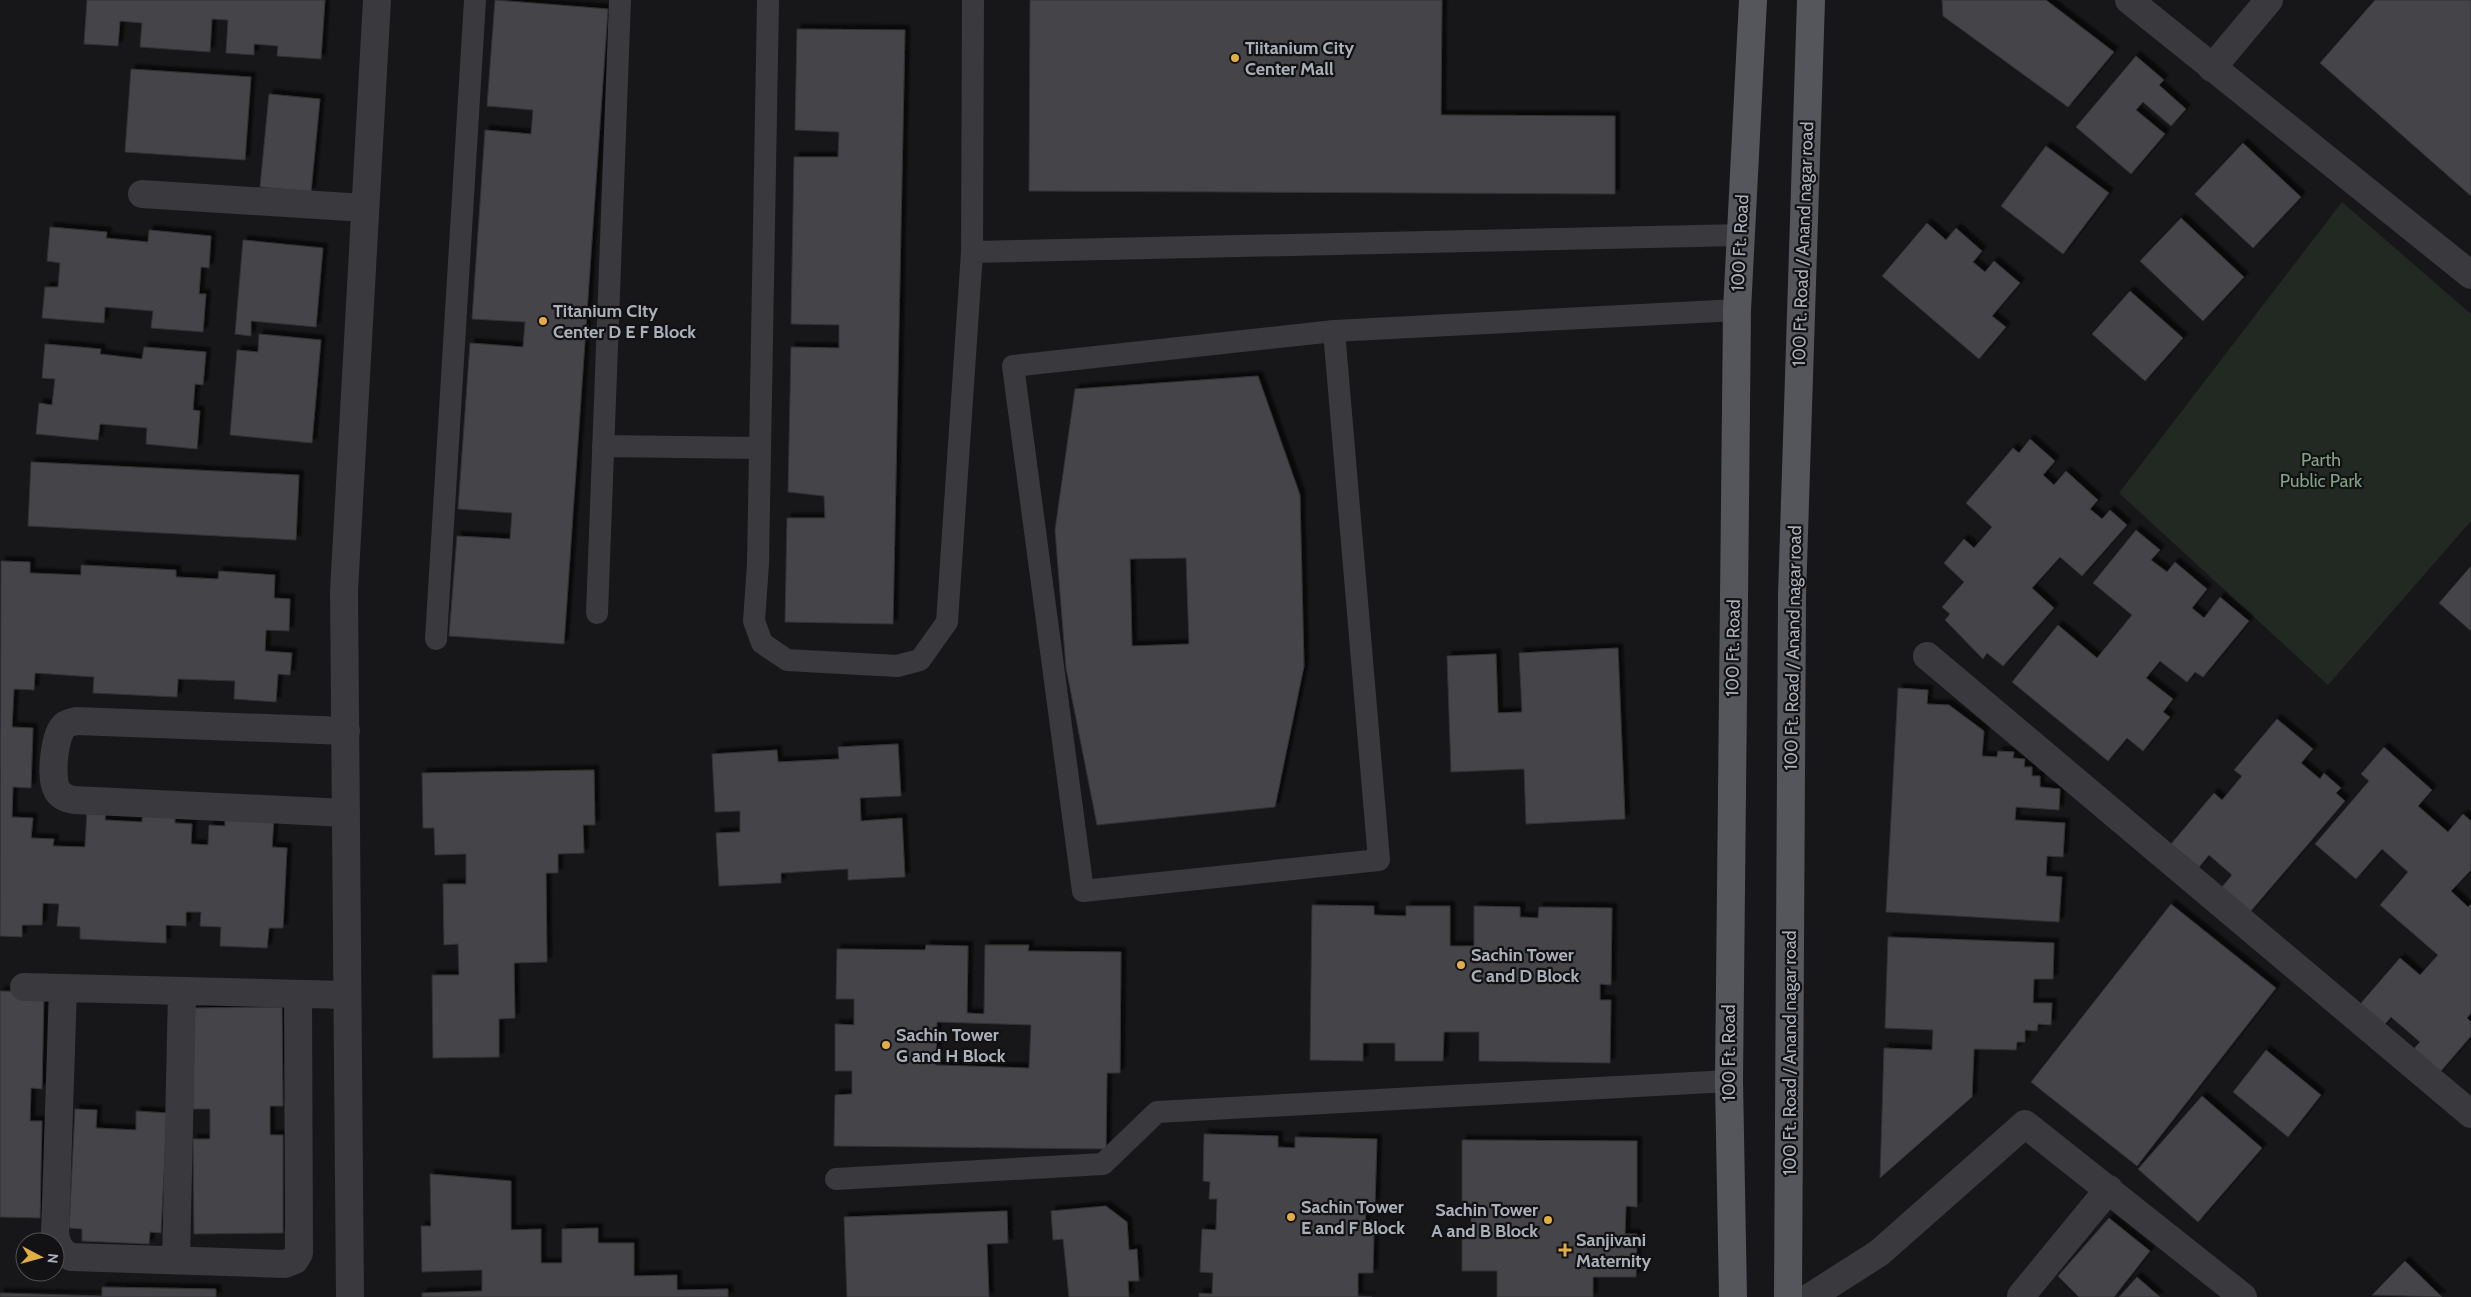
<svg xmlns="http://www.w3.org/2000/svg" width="2471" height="1297" font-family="Cabin,sans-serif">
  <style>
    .green { fill: #222922 }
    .building { fill: #444549; stroke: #313135; fill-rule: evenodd; filter: url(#shadow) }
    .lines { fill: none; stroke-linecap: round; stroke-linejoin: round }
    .service { stroke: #39393e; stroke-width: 22 }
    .minor { stroke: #39393e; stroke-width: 28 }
    .tertiary { stroke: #39393e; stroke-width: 28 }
    .primary { stroke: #55565c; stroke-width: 28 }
    .poi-dot { fill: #e3ad45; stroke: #121214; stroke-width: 2 }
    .labels { text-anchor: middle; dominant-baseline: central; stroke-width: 4.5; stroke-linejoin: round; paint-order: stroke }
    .poi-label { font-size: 18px; font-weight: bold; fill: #aaafb8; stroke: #121214; text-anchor: start }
    .street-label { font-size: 18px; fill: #aaafb8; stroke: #121214 }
    .park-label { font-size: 18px; fill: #83a185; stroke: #121214 }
  </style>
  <defs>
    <filter id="shadow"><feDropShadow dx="4.5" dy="-4.5" stdDeviation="1" flood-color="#0009"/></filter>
  </defs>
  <rect width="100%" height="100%" fill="#171719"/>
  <path class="green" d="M 2342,202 L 2471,314 L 2471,521 L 2328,685 L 2119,493 Z"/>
  <path class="building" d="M 87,0 L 325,0 L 321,59 L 277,56 L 278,46 L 254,44 L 254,55 L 226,53 L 228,20 L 212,19 L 210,52 L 140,47 L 142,23 L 120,21 L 118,46 L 84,44 Z
    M 495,0 L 608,9 L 564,644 L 449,636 L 457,536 L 510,539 L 512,513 L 458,509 L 470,343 L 523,347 L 525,322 L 472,319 L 485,130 L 531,134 L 533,110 L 487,106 Z
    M 1030,0 L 1442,0 L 1441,115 L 1615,116 L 1615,194 L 1029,191 Z
    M 1942,0 L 2046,0 L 2114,52 L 2068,107 L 1943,16 Z
    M 2375,0 L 2471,0 L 2471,196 L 2320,63 Z
    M 797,29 L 905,30 L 893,624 L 785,622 L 787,518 L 825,518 L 824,496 L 788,492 L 791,347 L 839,348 L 839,325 L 791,324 L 794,157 L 838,157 L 839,132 L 795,130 Z
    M 2136,56 L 2164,80 L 2159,85 L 2186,109 L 2171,126 L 2143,102 L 2136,110 L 2165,134 L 2131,174 L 2076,127 Z
    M 131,69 L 251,77 L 245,160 L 125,152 Z
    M 269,94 L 320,99 L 311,192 L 260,187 Z
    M 2243,143 L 2301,197 L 2253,248 L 2195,194 Z
    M 2046,146 L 2109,193 L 2063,254 L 2001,206 Z
    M 2181,218 L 2244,277 L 2203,321 L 2140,261 Z
    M 1927,223 L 1946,240 L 1956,228 L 1982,251 L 1973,262 L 1985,272 L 1994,261 L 2020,283 L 1992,316 L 2006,327 L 1979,359 L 1882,276 Z
    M 50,227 L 107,232 L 106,238 L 148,242 L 149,230 L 211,236 L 209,268 L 201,267 L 199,294 L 206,294 L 203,332 L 151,328 L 153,311 L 105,307 L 104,323 L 42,318 L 45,287 L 58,287 L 60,263 L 47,261 Z
    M 243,240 L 323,248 L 316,327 L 251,321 L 251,336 L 235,334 Z
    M 2130,291 L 2183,338 L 2145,381 L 2092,334 Z
    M 259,334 L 321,340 L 312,443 L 230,435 L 237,350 L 258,352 Z
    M 45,344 L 101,349 L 100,354 L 142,359 L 144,347 L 206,352 L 203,385 L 195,384 L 193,410 L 200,411 L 197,449 L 146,444 L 147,428 L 100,424 L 98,440 L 36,434 L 39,403 L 52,405 L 55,379 L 42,378 Z
    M 1258,376 L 1300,495 L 1304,666 L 1275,807 L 1097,825 L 1066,668 L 1055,530 L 1075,389 ZM 1186,558 L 1189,644 L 1132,646 L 1130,559 Z
    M 2030,439 L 2055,461 L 2043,475 L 2054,485 L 2066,471 L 2098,500 L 2090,509 L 2102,519 L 2110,510 L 2127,525 L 2082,576 L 2060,557 L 2032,588 L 2054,608 L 2003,666 L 1987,653 L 1983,659 L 1945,620 L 1950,614 L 1942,607 L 1964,582 L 1944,563 L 1964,539 L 1974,548 L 1992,527 L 1966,503 L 2013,448 L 2019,453 Z
    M 31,462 L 299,475 L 296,540 L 28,526 Z
    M 2136,530 L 2160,550 L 2151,560 L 2167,572 L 2175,562 L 2207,589 L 2192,608 L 2204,618 L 2220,597 L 2249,621 L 2203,677 L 2195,672 L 2187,682 L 2160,661 L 2146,678 L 2173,699 L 2163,712 L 2170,717 L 2143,751 L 2127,738 L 2108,761 L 2012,682 L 2058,625 L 2097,658 L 2132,615 L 2093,583 Z
    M 1,561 L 30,562 L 30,573 L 81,575 L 81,565 L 176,570 L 176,577 L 218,579 L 219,571 L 275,575 L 274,598 L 290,599 L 289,631 L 266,630 L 265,651 L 292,653 L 290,675 L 278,674 L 276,702 L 234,699 L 235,681 L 178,679 L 177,697 L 93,693 L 94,677 L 35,673 L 34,690 L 14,689 L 12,727 L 33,728 L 31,788 L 13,787 L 12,817 L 33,818 L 31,838 L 54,839 L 53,846 L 85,847 L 87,810 L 106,811 L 105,820 L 142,822 L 143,813 L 175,814 L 175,823 L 192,824 L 191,844 L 208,845 L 209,825 L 225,826 L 225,817 L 274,819 L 272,847 L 287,848 L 283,928 L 269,928 L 267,948 L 220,946 L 221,927 L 200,926 L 201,912 L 186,912 L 186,926 L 166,925 L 166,943 L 80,939 L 80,927 L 57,926 L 59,904 L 43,903 L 42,925 L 22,925 L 22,937 L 0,936 Z
    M 2471,566 L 2471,631 L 2439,603 Z
    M 1618,648 L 1625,819 L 1526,824 L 1524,769 L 1451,772 L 1447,656 L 1496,654 L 1498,713 L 1522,712 L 1519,653 Z
    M 1898,688 L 1928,690 L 1927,704 L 1949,705 L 1984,731 L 1982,756 L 1997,757 L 1998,751 L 2014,752 L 2013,758 L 2025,759 L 2024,767 L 2032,767 L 2032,776 L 2040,776 L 2040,787 L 2060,789 L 2059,810 L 2016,807 L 2015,820 L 2065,823 L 2063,857 L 2047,856 L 2046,876 L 2062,877 L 2059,922 L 1886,912 Z
    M 2277,719 L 2313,749 L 2301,763 L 2320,779 L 2324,773 L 2341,788 L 2336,793 L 2345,801 L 2250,912 L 2222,887 L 2232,875 L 2209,855 L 2199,867 L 2171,844 L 2214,793 L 2222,800 L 2242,776 L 2234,770 Z
    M 898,744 L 901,796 L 860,798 L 861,821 L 902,818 L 905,877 L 848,880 L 848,869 L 781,873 L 781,883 L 719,886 L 716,833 L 740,832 L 740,811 L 715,812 L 712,754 L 777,750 L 778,762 L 839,759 L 838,747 Z
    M 2384,747 L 2432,790 L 2418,806 L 2448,832 L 2463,814 L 2471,821 L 2471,870 L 2451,891 L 2468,907 L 2471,904 L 2471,1013 L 2467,1018 L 2471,1022 L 2471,1036 L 2435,1078 L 2408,1055 L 2420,1042 L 2391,1017 L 2380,1030 L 2355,1010 L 2400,958 L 2420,975 L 2438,955 L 2380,905 L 2408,872 L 2382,849 L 2356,879 L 2315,844 L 2369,781 L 2361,774 Z
    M 594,770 L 595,825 L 583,825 L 584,853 L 558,854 L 558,873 L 546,873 L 547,962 L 514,963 L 515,1018 L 499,1019 L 499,1057 L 433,1058 L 432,975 L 459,975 L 458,944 L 444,945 L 443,884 L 466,884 L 466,854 L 435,855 L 434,828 L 423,828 L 422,773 Z
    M 2171,904 L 2276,988 L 2137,1166 L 2031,1082 Z
    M 1312,905 L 1374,906 L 1374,915 L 1406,916 L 1406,906 L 1450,906 L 1450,946 L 1474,946 L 1474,906 L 1520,907 L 1520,917 L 1538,918 L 1539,907 L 1612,908 L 1611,985 L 1600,984 L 1600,1000 L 1611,1000 L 1610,1063 L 1479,1061 L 1479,1032 L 1444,1032 L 1443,1061 L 1395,1061 L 1395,1043 L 1363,1043 L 1363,1061 L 1310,1060 Z
    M 1888,937 L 2054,943 L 2053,979 L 2034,979 L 2033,1003 L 2052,1003 L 2051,1025 L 2038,1024 L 2037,1031 L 2025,1030 L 2025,1042 L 2017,1042 L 2016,1050 L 1974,1049 L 1972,1097 L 1880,1178 L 1884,1048 L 1932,1050 L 1933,1030 L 1885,1028 Z
    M 926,945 L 968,946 L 967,1013 L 984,1014 L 985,945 L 1029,945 L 1028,951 L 1121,952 L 1120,1073 L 1107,1073 L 1106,1149 L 834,1146 L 835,1095 L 852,1094 L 852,1071 L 835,1071 L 835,1024 L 854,1025 L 854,999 L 836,999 L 837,949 L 925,950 ZM 937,1022 L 1031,1025 L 1029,1068 L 936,1065 Z
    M 0,991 L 44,992 L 42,1089 L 31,1088 L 30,1121 L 42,1121 L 40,1218 L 0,1217 Z
    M 282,1007 L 283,1106 L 270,1106 L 270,1135 L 283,1135 L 283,1233 L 194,1234 L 193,1139 L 210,1139 L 210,1109 L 193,1109 L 192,1008 Z
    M 2266,1050 L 2321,1095 L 2288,1137 L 2233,1092 Z
    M 2202,1096 L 2262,1148 L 2198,1222 L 2138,1169 Z
    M 75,1109 L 97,1110 L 96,1128 L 136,1130 L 136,1111 L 167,1113 L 161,1233 L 150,1232 L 149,1244 L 82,1241 L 82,1229 L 69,1228 Z
    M 1204,1134 L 1278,1136 L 1278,1147 L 1295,1148 L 1295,1137 L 1377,1139 L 1375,1204 L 1366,1204 L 1365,1234 L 1374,1234 L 1373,1273 L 1358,1273 L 1358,1296 L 1372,1297 L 1199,1297 L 1199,1293 L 1212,1294 L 1213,1273 L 1200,1272 L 1202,1229 L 1216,1230 L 1217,1199 L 1209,1199 L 1210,1182 L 1203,1181 Z
    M 1462,1140 L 1637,1141 L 1637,1207 L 1626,1206 L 1625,1234 L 1637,1234 L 1636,1277 L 1593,1277 L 1593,1297 L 1497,1297 L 1497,1271 L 1462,1271 L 1462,1235 L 1471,1236 L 1471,1204 L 1462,1204 Z
    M 430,1174 L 511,1181 L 511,1230 L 541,1229 L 541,1263 L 562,1263 L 562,1229 L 598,1228 L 598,1243 L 634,1243 L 634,1276 L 677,1275 L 677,1290 L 728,1289 L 728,1297 L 422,1297 L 422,1293 L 482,1291 L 482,1270 L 422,1272 L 421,1226 L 431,1226 Z
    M 1106,1206 L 1127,1222 L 1129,1250 L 1137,1249 L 1139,1281 L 1128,1281 L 1129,1297 L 1069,1297 L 1063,1239 L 1053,1240 L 1051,1211 Z
    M 1007,1211 L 1008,1243 L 987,1244 L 989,1297 L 847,1297 L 844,1217 Z
    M 2109,1218 L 2150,1251 L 2114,1297 L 2079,1297 L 2058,1276 Z
    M 2405,1261 L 2442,1297 L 2372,1295 Z
    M 2137,1277 L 2160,1297 L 2119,1297 Z
    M 102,1287 L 216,1289 L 216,1297 L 0,1297 L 0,1293 L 102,1296 Z"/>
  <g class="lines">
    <path class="service" d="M 768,0 L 758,564 L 754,621 L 762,643 L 787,660 L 897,666 L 920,660 L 947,622 L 972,252 L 973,0
      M 972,252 L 1741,235
      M 1334,331 L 1379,860 L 1083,891 L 1013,366 L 1334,331 L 1737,310
      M 603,446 L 759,448
      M 597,613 L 620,0
      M 436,639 L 475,0
      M 836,1179 L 1103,1164 L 1157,1112 L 1729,1081"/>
    <path class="minor" d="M 2212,68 L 2269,0
      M 142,194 L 365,208
      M 1927,656 L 2471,1114
      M 346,731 L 76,721 C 73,722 68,723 65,725 C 54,733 50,779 57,790 C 60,796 68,799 74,800 L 346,813
      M 24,987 L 347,995
      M 63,988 L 55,1233 C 57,1246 60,1251 71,1257 L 285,1264 L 295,1260 L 299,1253 L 298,994
      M 176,1261 L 182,991
      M 2021,1296 L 2109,1189
      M 350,1297 L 344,591 L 377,0
      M 1810,1297 L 1879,1253 L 2025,1124 L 2243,1297"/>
    <path class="tertiary" d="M 2129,0 L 2471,275"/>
    <path class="primary" d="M 1733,1297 L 1729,1081 L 1737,310 L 1753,0
      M 1788,1297 L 1792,596 L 1811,0"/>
  </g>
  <g class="poi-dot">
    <circle cx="1235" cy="58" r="5"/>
    <circle cx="543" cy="321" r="5"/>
    <circle cx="1461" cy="965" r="5"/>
    <circle cx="886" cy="1045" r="5"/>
    <circle cx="1291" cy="1217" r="5"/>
    <circle cx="1548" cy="1220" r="5"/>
    <path d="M1562.5 1242.5h5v5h5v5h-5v5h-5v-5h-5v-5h5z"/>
  </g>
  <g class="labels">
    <g class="poi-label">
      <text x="1245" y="48">Tiitanium City<tspan x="1245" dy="21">Center Mall</tspan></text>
      <text x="553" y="311">Titanium CIty<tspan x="553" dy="21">Center D E F Block</tspan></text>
      <text x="1471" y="955">Sachin Tower<tspan x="1471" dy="21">C and D Block</tspan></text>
      <text x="896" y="1035">Sachin Tower<tspan x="896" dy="21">G and H Block</tspan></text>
      <text x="1301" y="1207">Sachin Tower<tspan x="1301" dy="21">E and F Block</tspan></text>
      <text x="1538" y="1210" text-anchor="end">Sachin Tower<tspan x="1538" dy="21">A and B Block</tspan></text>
      <text x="1576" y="1240">Sanjivani<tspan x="1576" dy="21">Maternity</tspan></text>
    </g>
    <g class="street-label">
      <text transform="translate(1740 243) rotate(-87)">100 Ft. Road</text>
      <text transform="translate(1803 244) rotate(-88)">100 Ft. Road / Anand nagar road</text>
      <text transform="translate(1733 648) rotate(-89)">100 Ft. Road</text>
      <text transform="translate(1793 648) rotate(-89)">100 Ft. Road / Anand nagar road</text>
      <text transform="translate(1729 1053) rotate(-90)">100 Ft. Road</text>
      <text transform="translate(1790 1053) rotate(-90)">100 Ft. Road / Anand nagar road</text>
    </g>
    <g class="park-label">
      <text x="2321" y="460">Parth<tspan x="2321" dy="21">Public Park</tspan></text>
    </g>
  </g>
  <g transform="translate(40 1257) rotate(96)"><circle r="24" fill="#121214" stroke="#4f5156"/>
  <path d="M0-4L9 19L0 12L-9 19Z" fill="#e3ad45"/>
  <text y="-8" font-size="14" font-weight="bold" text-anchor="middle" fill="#aaafb8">N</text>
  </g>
</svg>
